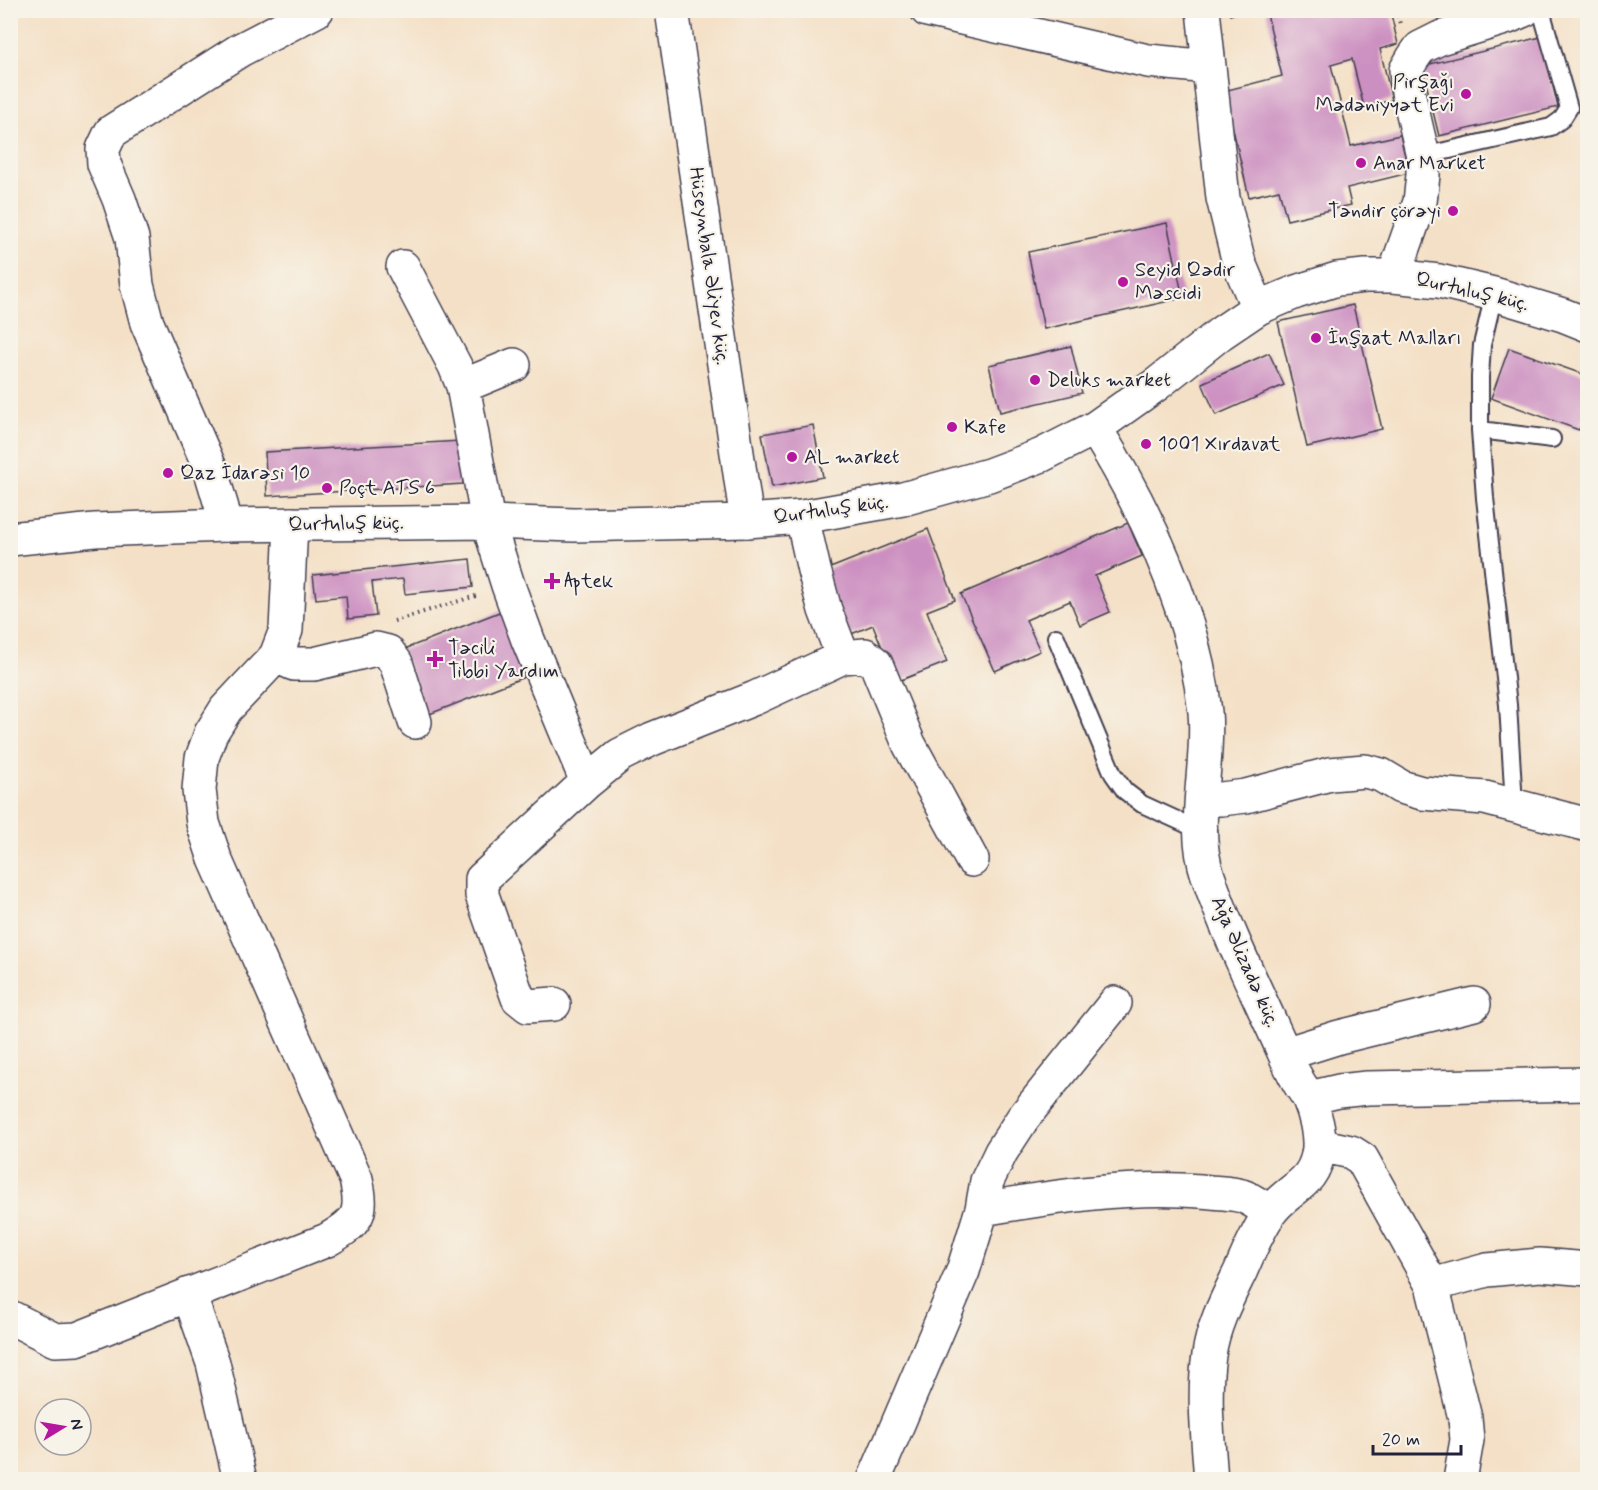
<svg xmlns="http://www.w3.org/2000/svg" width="1598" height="1490" font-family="Mynerve,sans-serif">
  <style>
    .building { fill: #cc8fc1 }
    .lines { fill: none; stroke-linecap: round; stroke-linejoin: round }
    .service-casing { stroke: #423e50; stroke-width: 20 }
    .minor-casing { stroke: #423e50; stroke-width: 36 }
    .tertiary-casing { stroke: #423e50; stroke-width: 36 }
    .primary-casing { stroke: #423e50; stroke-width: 36 }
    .path { stroke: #423e50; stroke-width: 4; stroke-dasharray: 1.5 4.5; stroke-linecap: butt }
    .service { stroke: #fff; stroke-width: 16 }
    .minor { stroke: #fff; stroke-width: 33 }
    .tertiary { stroke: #fff; stroke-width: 33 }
    .primary { stroke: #fff; stroke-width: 33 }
    .poi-dot { fill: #b5179e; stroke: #f7f3e8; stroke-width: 2 }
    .labels { text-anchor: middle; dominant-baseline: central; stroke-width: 4.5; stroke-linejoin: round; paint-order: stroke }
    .poi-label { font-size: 20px; fill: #22223b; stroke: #f7f3e8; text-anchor: start }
    .street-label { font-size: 20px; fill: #22223b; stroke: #f7f3e8 }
  </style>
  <rect width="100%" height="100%" fill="#f7f3e8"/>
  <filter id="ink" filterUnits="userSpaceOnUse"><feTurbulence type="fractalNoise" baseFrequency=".0167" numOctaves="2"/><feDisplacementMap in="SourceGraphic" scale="12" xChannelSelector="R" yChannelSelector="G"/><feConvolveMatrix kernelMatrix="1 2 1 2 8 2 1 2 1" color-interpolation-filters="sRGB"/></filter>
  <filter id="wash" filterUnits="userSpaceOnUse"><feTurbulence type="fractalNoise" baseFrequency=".008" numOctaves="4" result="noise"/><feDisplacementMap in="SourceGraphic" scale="24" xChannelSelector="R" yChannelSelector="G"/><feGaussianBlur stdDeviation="1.35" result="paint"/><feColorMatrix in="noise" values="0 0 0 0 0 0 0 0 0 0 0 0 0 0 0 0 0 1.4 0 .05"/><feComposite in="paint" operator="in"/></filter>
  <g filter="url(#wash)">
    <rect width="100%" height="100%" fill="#f4e0c6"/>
    <g id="blocks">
      <path class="building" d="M 1229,10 L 1243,10 L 1243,11 L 1230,15 Z
        M 1266,10 L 1390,10 L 1398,44 L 1380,49 L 1392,100 L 1364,107 L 1352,59 L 1331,65 L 1351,146 L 1400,135 L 1409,173 L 1347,188 L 1351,205 L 1287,220 L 1279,190 L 1249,197 L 1224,91 L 1282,76 Z
        M 1541,37 L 1558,107 L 1439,136 L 1422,66 Z
        M 1167,223 L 1183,298 L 1044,329 L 1028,252 Z
        M 1353,305 L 1382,429 L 1307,447 L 1278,322 Z
        M 1071,346 L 1082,393 L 1000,412 L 989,365 Z
        M 1509,348 L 1588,376 L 1588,407 L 1579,430 L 1491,398 Z
        M 1269,353 L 1284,385 L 1216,415 L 1202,383 Z
        M 813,425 L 823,477 L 772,487 L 762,434 Z
        M 461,441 L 463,484 L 267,496 L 265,452 Z
        M 1128,523 L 1142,556 L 1095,576 L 1110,612 L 1080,625 L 1070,601 L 1026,620 L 1040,651 L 995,671 L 961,594 Z
        M 928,529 L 955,600 L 927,611 L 947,662 L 896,682 L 873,625 L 849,635 L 823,571 Z
        M 470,559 L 473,587 L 405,594 L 403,579 L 372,582 L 376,616 L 348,619 L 346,596 L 316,599 L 313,575 Z
        M 507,609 L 532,674 L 427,715 L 402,650 Z"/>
    </g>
  </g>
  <g filter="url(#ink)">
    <use href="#blocks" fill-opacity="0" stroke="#423e50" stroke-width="1.5"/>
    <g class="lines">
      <g class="service-casing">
        <path id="service" d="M 1423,156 L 1551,127 L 1562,119 L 1569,108 L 1541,10
          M 1494,294 L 1482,345 L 1480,377 L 1480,430 L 1485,498 L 1508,705 L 1514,805
          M 1480,430 L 1552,439
          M 1056,637 L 1113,774 L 1125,791 L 1142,804 L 1201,831"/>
      </g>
      <g class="minor-casing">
        <path id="minor" d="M 927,10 L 1148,61 L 1209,67
          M 1203,10 L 1223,198 L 1239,263 L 1258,308
          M 403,267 L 455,366 L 463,386 L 488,522 L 508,585 L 528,640 L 587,782 L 620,755 L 652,739 L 755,698 L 843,657
          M 1394,276 L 1420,202 L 1423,175 L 1423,156 L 1408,92 L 1406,70 L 1413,58 L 1420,48 L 1440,38 L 1508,17 L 1524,10
          M 463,386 L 514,365
          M 1095,428 C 1148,514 1194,611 1205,712 C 1210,765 1190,825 1208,876 C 1228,935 1257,992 1282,1048 C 1287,1059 1291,1069 1297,1079 C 1300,1086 1306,1092 1309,1099 C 1315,1113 1320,1133 1319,1148 C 1315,1187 1287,1187 1269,1214 C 1258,1231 1249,1251 1241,1270 C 1228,1297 1213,1325 1209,1355 C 1203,1396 1208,1438 1211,1480
          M 802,517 L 814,570 L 825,610 L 843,657 L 865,655 L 876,664 L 909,744 L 972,860
          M 225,525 L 222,508 L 210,468 L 147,323 L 137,285 L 132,238 L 119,199 L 104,164 L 103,149 L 111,132 L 240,50 L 317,10
          M 276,656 L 294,664 L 314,664 L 376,649 L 388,652 L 396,663 L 415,722
          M 1202,799 L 1221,799 L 1246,796 L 1330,774 L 1365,771 L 1381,775 L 1401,787 L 1422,793 L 1485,798 L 1588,825
          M 554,1004 L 528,1006 L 518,998 L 482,895 L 482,879 L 587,782
          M 1285,1054 L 1339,1037 L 1474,1004
          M 1309,1098 L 1339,1091 L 1367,1088 L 1588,1084
          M 1319,1145 L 1351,1152 L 1362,1159 L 1432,1285 L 1465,1418 L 1467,1440 L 1460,1480
          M 982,1209 C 1053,1197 1128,1185 1201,1191 C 1214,1193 1230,1192 1242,1196 C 1252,1199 1261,1207 1270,1212
          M 1432,1285 L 1487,1270 L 1540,1265 L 1588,1269
          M 189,1294 L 213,1363 L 240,1480
          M 10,1317 L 55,1340 L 77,1339 L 327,1240 C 358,1222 364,1215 356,1179 L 215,859 L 203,823 L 199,790 L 202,758 L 211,733 L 226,709 L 276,656 L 286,630 L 291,524
          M 874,1480 L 963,1271 L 982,1209 L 987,1181 L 1001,1152 L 1023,1118 L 1115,1003"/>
      </g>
      <g class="tertiary-casing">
        <path id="tertiary" d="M 672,10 L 747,521"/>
      </g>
      <g class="primary-casing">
        <path id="primary" d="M 10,539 L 95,530 L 225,525 L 488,522 L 574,525 L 747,521 L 802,517 L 903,499 L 989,475 L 1042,455 L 1095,428 L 1157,384 L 1221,333 L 1258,308 L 1296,292 L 1337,279 L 1365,276 L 1394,276 L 1439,281 L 1494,294 L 1563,315 L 1588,325"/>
      </g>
      <path class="path" d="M 1396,10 L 1400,24
        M 394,621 L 479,595"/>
      <use href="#service" class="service"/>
      <use href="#minor" class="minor"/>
      <use href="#tertiary" class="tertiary"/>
      <use href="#primary" class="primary"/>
    </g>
  </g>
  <g class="poi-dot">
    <circle cx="1466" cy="94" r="6"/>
    <circle cx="1361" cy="163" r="6"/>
    <circle cx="1453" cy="211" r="6"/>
    <circle cx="1123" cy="282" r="6"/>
    <circle cx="1316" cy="338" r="6"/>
    <circle cx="1035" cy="380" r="6"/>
    <circle cx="952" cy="427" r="6"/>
    <circle cx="1146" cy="444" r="6"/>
    <circle cx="792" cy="457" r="6"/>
    <circle cx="168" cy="473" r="6"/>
    <circle cx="327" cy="488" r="6"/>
    <path d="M549 572h6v6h6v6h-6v6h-6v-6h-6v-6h6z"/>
    <path d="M432 650h6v6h6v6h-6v6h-6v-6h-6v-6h6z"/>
  </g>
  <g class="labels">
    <g class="poi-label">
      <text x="1454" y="82" text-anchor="end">Pirşağı<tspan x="1454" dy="23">Mədəniyyət Evi</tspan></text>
      <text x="1373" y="163">Anar Market</text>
      <text x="1441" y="211" text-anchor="end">Təndir çörəyi</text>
      <text x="1135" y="270">Seyid Qədir<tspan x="1135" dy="23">Məscidi</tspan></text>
      <text x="1328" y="338">İnşaat Malları</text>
      <text x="1047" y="380">Deluks market</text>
      <text x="964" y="427">Kafe</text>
      <text x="1158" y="444">1001 Xırdavat</text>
      <text x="804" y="457">AL market</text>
      <text x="180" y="473">Qaz İdarəsi 10</text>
      <text x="339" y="488">Poçt ATS 6</text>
      <text x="564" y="581">Aptek</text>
      <text x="448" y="648">Təcili<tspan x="448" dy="23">Tibbi Yardım</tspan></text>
    </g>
    <g class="street-label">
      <text transform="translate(709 266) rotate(82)">Hüseynbala Əliyev küç.</text>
      <text transform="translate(1472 292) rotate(13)">Qurtuluş küç.</text>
      <text transform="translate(831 510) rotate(-8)">Qurtuluş küç.</text>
      <text transform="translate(346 524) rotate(-1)">Qurtuluş küç.</text>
      <text transform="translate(1245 962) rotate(66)">Ağa Əlizadə küç.</text>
    </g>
  </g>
  <rect width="1598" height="1490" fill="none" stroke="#f7f3e8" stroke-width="36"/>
  <g transform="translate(63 1427) rotate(79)"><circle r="28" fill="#f7f3e8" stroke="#a29fa3" stroke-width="1.5"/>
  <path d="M0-4.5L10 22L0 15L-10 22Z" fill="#b5179e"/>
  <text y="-9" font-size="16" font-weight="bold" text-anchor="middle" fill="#22223b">N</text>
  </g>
  <path d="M1373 1445v9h88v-9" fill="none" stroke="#22223b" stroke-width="3"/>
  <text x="1382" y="1445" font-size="18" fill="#22223b" stroke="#f7f3e8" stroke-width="4.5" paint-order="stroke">20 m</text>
</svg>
